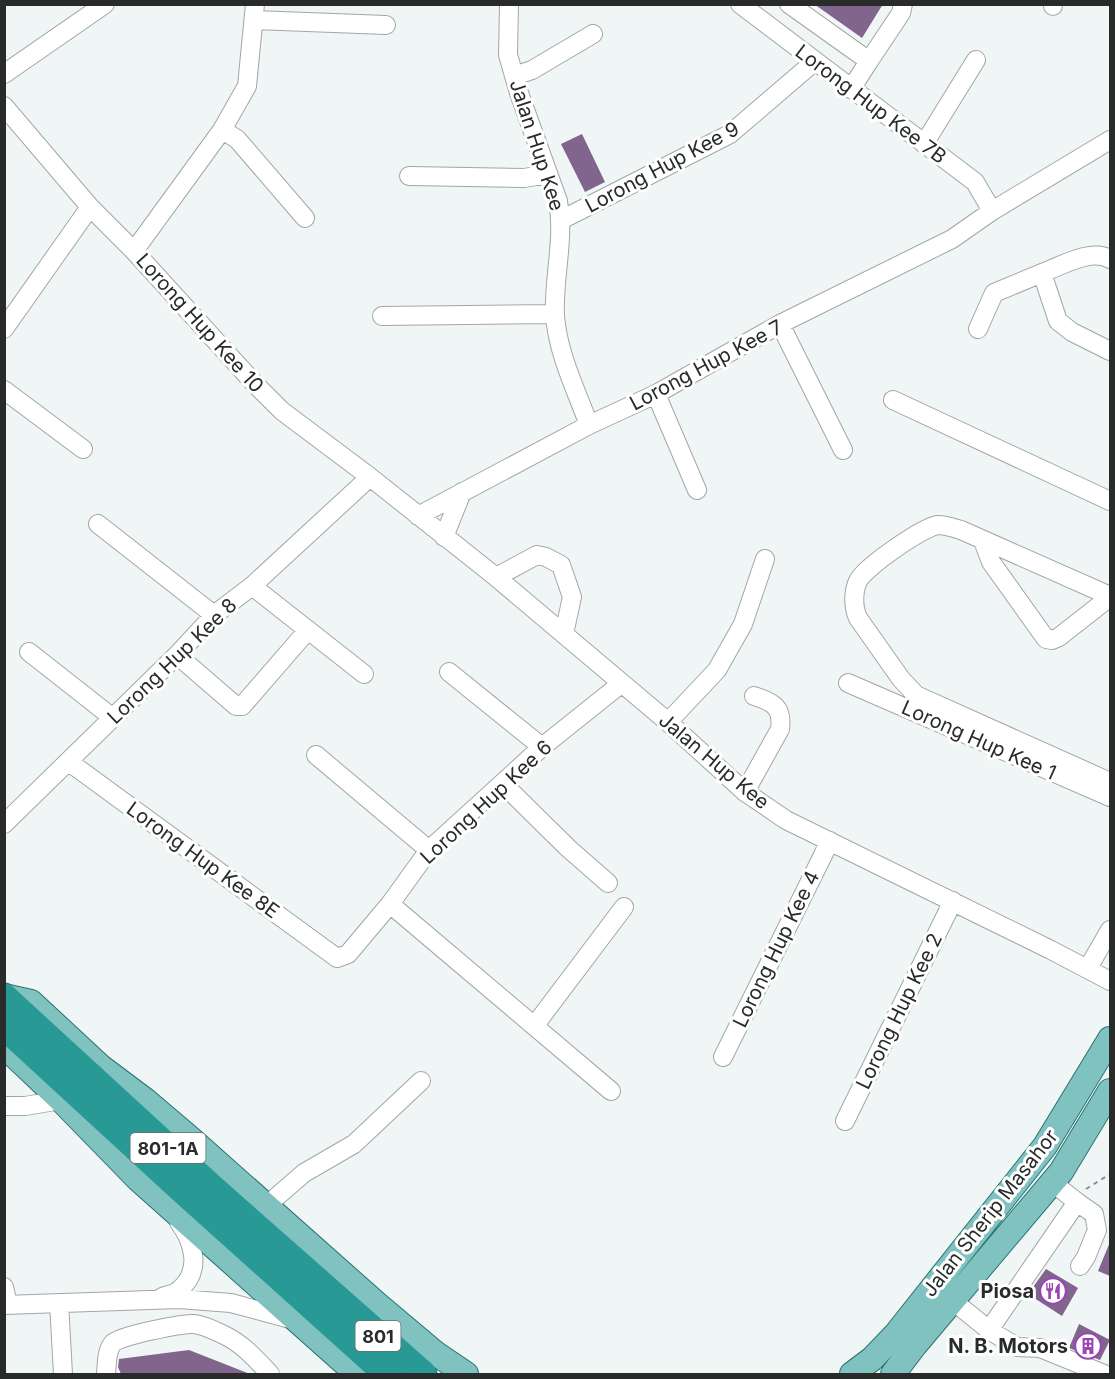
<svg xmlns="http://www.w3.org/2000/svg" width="1115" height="1379" font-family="Inter,sans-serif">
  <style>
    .building { fill: #82658d }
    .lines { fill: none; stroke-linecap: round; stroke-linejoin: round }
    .minor-casing { stroke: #a2a6a6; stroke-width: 20 }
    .major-casing { stroke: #297271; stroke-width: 26 }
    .highway-casing { stroke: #297271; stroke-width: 29 }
    .path { stroke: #8c9090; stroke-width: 2; stroke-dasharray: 4.5 4.5; stroke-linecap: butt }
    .minor { stroke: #fff; stroke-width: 18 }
    .major { stroke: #7fc2c0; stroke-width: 24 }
    .highway { stroke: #299996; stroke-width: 27 }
    .labels { text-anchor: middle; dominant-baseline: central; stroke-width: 6; stroke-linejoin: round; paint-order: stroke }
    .shield { fill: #fff; stroke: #696b6b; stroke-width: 1.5 }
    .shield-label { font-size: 18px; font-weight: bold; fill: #292b2b }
    .street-label { font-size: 20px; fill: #292b2b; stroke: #fff }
    .poi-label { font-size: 20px; font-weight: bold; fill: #292b2b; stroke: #fff; text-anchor: end }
  </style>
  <rect width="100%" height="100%" fill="#f0f5f5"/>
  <path class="building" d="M 814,4 L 883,4 L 862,38 Z
    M 582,134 L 605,182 L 585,192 L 561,144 Z
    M 1110,1242 L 1110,1276 L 1098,1271 Z
    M 1046,1269 L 1078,1288 L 1062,1316 L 1028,1294 Z
    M 1079,1324 L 1110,1340 L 1100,1360 L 1069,1348 Z
    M 189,1350 L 250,1374 L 121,1374 L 118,1367 L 119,1359 Z"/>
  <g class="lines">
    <g class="minor-casing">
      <path id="minor" d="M 509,4 L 508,55 L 519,93 L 558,201 C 565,240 553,278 555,316 C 558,354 576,390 589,425
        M 740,4 L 975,182 L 992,211
        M 789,4 L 869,61 L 901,13 L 903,4
        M 1053,4 L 1053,6
        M 254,20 L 386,25
        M 4,74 L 105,4
        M 514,76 L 532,70 L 593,34
        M 851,89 L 869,61
        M 4,106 L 90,207 L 134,251 L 254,383 L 282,411 L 370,477 L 496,577 L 668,722 L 745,792 L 786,820 L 1051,950 L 1110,981
        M 222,130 L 237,139 L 305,218
        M 924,144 L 976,60
        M 409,176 L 524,178 L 548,174
        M 561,220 L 730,134 L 814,62
        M 134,251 L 222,130 L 247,86 L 255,4
        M 1110,259 C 1091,248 1061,266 1042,273 L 1058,321 L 1072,332 L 1110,351
        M 382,316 L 555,314
        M 780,324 L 843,450
        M 4,329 L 90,207
        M 978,329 L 994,293 L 1042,273
        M 4,390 L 83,449
        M 656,394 L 697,490
        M 893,400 L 1110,501
        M 418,516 L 589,425 L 656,394 L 780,324 L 952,239 L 992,211 L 1110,140
        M 98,524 L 214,615
        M 444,537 L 462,492
        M 983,541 L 991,562 L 1046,639 L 1052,640 L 1059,637 L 1110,597
        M 496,577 L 537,555 L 546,557 L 561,565 L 572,597 L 564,634
        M 252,586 L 364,674
        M 1110,596 L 961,530 C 954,528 945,525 938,525 C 923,527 865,567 858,581 C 853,592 853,607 858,618 L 901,679 L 916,695 L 1110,782
        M 29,652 L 113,718
        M 177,655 L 236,706 L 242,706 L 308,630
        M 449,672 L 542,747
        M 848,683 L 1110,797
        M 668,722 L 717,670 L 743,624 L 765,559
        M 316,755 L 429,850
        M 69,762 L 337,958 L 348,954 L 390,904 L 429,850 L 542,747 L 622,683
        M 503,784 L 568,848 L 608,883
        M 745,792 L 780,729 C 783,707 773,702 754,696
        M 4,824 L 177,655 L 214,615 L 252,586 L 370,477
        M 390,904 L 611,1091
        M 1088,968 L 1110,930
        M 535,1025 L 624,907
        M 723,1057 L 830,841
        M 4,1106 L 25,1106 L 61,1100
        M 845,1121 L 953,901
        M 1077,1202 L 1094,1214 L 1097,1230 L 1086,1257 L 1080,1266
        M 266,1206 L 304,1173 L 354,1144 L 421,1081
        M 4,1287 L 8,1305
        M 162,1297 C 167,1295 175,1294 179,1290 C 202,1271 194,1243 179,1222
        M 953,1301 L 989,1330 L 1017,1347 L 1040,1348 L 1104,1374
        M 59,1303 L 63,1374
        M 4,1305 L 179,1299 L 231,1303 L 294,1320
        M 989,1330 L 1077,1202 L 1053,1183
        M 106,1374 C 107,1365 106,1351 113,1343 C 119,1336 183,1323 194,1324 C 203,1325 216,1331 224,1335 C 243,1344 256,1359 270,1374"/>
    </g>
    <g class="major-casing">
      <path id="major" d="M 4,996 L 31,1002 L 101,1067 L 145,1100 L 192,1140 L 378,1305 L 435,1353 L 466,1374
        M 4,1046 L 61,1100 L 138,1179 L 357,1374
        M 852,1374 L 872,1359 L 896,1334 L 1045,1146 L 1110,1039
        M 893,1374 L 915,1345 L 1061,1172 L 1110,1091"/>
    </g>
    <g class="highway-casing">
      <path id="highway" d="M 4,997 L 211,1187 L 423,1374
        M 4,1026 L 179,1187 L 387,1374"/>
    </g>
    <path class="path" d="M 1086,1189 L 1110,1174"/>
    <use href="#minor" class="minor"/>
    <use href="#major" class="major"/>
    <use href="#highway" class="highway"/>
  </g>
  <defs>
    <g id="restaurant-ring" transform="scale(1.35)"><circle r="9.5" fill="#fff" stroke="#9946b5" stroke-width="1.5"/><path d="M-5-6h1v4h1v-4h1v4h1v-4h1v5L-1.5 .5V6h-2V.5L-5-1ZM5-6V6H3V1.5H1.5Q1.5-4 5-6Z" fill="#9946b5"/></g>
    <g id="building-ring" transform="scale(1.35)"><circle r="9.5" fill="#fff" stroke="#9946b5" stroke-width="1.5"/><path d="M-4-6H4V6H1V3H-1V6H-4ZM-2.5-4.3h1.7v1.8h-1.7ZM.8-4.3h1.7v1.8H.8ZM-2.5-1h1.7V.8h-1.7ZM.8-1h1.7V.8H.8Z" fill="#9946b5"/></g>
  </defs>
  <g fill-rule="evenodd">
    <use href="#restaurant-ring" x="1053" y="1291"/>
    <use href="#building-ring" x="1088" y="1346"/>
  </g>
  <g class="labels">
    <g class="shield">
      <rect x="130.5" y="1133" width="75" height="30" rx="4.5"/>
      <rect x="355.5" y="1321" width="45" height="30" rx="4.5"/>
    </g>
    <g class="shield-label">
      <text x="168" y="1148">801-1A</text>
      <text x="378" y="1336">801</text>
    </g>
    <g class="street-label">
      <text transform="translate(871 104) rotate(37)">Lorong Hup Kee 7B</text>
      <text transform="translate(537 145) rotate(72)">Jalan Hup Kee</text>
      <text transform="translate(662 167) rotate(-28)">Lorong Hup Kee 9</text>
      <text transform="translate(200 323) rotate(48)">Lorong Hup Kee 10</text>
      <text transform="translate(706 365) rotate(-28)">Lorong Hup Kee 7</text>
      <text transform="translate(172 661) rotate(-44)">Lorong Hup Kee 8</text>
      <text transform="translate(979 740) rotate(24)">Lorong Hup Kee 1</text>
      <text transform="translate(714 761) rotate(40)">Jalan Hup Kee</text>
      <text transform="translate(486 802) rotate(-43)">Lorong Hup Kee 6</text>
      <text transform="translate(203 860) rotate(36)">Lorong Hup Kee 8E</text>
      <text transform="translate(776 949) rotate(-64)">Lorong Hup Kee 4</text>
      <text transform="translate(899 1011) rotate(-64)">Lorong Hup Kee 2</text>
      <text transform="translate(990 1213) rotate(-52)">Jalan Sherip Masahor</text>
    </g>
    <g class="poi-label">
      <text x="1034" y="1291">Piosa</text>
      <text x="1068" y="1346">N. B. Motors</text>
    </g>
  </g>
  <rect width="1115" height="1379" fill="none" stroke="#292b2b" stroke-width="12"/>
</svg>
